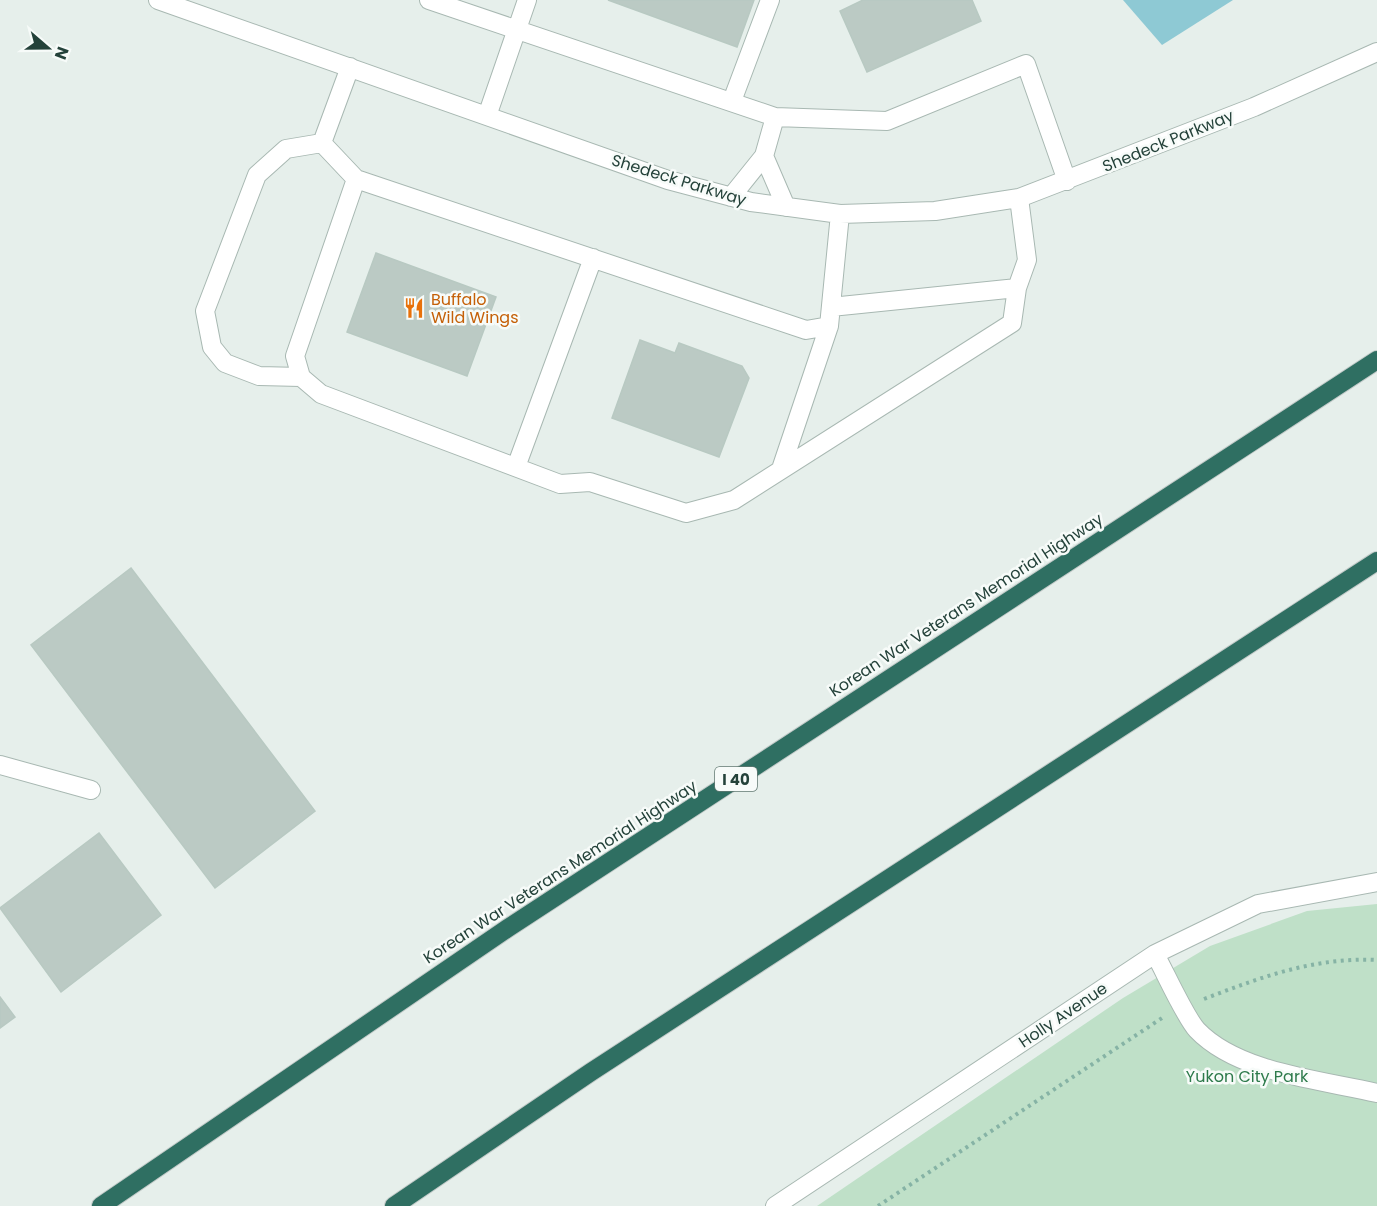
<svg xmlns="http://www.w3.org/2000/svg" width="1377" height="1206" font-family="Poppins,sans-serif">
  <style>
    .green { fill: #bfe0c8 }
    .water { fill: #8ec9d4 }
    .building { fill: #bbcac4; stroke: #b8c9c2; stroke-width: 1.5 }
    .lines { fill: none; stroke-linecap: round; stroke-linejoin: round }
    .minor-casing { stroke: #a8b8b2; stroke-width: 20 }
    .highway-casing { stroke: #c2cac8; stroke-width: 20 }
    .path { stroke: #86b3a5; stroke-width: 4; stroke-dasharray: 3 4.5; stroke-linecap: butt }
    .minor { stroke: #fff; stroke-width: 18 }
    .highway { stroke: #2f6f62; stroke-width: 18 }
    .labels { text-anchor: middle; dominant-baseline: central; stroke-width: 5; stroke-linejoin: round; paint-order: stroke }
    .shield { fill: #f7fbf9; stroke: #637a73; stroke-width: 1.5 }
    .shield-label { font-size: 15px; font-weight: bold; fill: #24423a }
    .street-label { font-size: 16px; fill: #24423a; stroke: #f7fbf9 }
    .food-label { font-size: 16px; fill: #c56008; stroke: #f7fbf9; text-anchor: start }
    .park-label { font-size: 16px; fill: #2d7a4b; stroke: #f7fbf9 }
  </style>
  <rect width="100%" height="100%" fill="#e6efeb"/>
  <path class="green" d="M 1377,904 L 1377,1206 L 817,1206 L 1123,998 L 1210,946 L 1307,911 Z"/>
  <path class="water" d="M 1123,0 L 1233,0 L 1162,45 Z"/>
  <path class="building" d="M 608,0 L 754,0 L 737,47 Z
    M 863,0 L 972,0 L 981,21 L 867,72 L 840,11 Z
    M 376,253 L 496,297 L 467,376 L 347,332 Z
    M 640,340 L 675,353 L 679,343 L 742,366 L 749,378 L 719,457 L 612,418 Z
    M 131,568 L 315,811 L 215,888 L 31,645 Z
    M 99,833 L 161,915 L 61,992 L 0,908 Z
    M 0,997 L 15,1017 L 0,1028 Z"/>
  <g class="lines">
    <g class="minor-casing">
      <path id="minor" d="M 158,0 L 668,180 L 751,202 L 840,214 L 935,211 L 1019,198 L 1254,107 L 1377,52
        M 429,0 L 775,117 L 887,121 L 1026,64 L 1067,181
        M 350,67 L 322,143 L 356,179 L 806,330 L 829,326 L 840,214
        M 732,101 L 770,0
        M 487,116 L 527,0
        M 764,156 L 786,207
        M 356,179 L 295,356 L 301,377 L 321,394 L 560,484 L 590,482 L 686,513 L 734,500 L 1012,323 L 1017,288
        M 731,197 L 764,156 L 775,117
        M 831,307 L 1017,288 L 1027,260 L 1019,198
        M 301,377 L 259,376 L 225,363 L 212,347 L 205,311 L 257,175 L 286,149 L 322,143
        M 516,467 L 593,258
        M 781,469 L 829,326
        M 0,765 L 91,790
        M 1155,954 C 1165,972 1185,1017 1197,1030 C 1238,1073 1322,1080 1377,1093
        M 775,1206 L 1155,954 L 1258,904 L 1377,882"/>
    </g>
    <g class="highway-casing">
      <path id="highway" d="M 101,1206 L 508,928 L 1377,360
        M 394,1206 L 591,1072 L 1377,561"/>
    </g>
    <path class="path" d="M 1204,999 C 1261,977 1315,957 1377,960
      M 878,1206 L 1162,1018"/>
    <use href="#minor" class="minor"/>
    <use href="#highway" class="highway"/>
  </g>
  <defs>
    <g id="restaurant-bare" transform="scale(1.62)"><path d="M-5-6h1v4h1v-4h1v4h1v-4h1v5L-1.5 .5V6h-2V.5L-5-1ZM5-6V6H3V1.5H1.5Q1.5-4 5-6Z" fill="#e8710a" stroke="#f7fbf9" stroke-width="2.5" paint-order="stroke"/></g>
  </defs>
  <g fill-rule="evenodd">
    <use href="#restaurant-bare" x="414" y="308"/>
  </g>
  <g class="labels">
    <rect class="shield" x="715" y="767" width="42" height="24" rx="4.5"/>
    <g class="shield-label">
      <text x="736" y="779">I 40</text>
    </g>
    <g class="street-label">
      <text transform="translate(1168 141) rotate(-22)">Shedeck Parkway</text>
      <text transform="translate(679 180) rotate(17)">Shedeck Parkway</text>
      <text transform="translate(966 605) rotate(-33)">Korean War Veterans Memorial Highway</text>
      <text transform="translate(560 872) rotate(-33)">Korean War Veterans Memorial Highway</text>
      <text transform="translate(1063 1015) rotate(-34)">Holly Avenue</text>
    </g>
    <g class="food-label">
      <text x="431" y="299">Buffalo<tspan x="431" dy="18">Wild Wings</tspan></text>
    </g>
    <g class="park-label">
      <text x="1247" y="1076">Yukon City Park</text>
    </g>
  </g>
  <g transform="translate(48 48) rotate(110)" stroke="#f7fbf9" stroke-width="4.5" paint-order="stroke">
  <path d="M0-4.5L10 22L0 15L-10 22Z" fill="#24423a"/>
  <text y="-9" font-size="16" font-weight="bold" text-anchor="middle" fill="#24423a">N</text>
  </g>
</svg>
